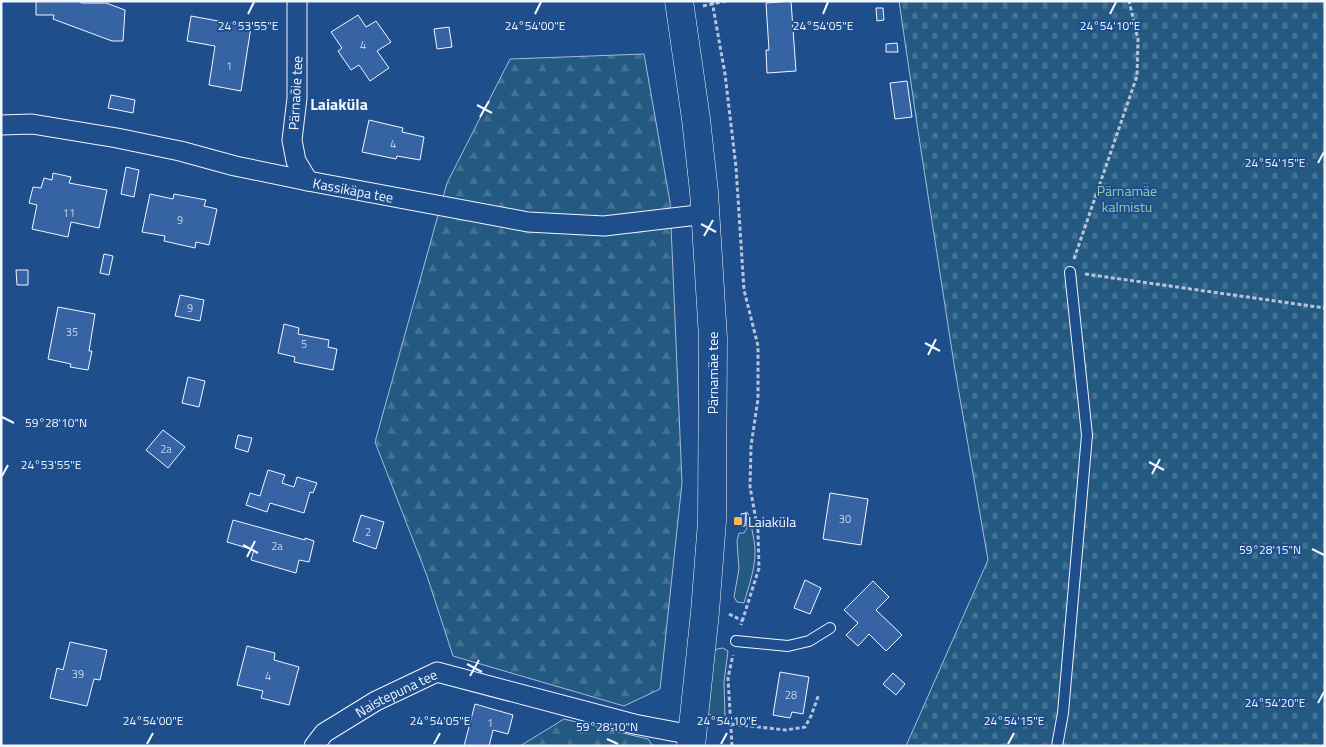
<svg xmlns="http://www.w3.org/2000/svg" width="1326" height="747" font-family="'Titillium Web',sans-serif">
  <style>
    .grass { fill: #245a82; stroke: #a8bbd7 }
    .forest { fill: url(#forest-firs); stroke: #a8bbd7 }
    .cemetery { fill: url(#cemetery-stones); stroke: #a8bbd7 }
    .building { fill: #3563a3; stroke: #f2f6ff }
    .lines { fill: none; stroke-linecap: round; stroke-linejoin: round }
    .lane-casing { stroke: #f2f6ff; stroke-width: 12 }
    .street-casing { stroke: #f2f6ff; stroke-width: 21 }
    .secondary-casing { stroke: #f2f6ff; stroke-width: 29 }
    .path { stroke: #b3c4dc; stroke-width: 3; stroke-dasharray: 4 2.5; stroke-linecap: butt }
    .lane { stroke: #1f4e8c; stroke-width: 10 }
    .street { stroke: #1f4e8c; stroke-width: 19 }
    .secondary { stroke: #1f4e8c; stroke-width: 28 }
    .ticks { fill: none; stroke: #f2f6ff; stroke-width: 2 }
    .poi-dot { fill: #ffb74d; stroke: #1f4e8c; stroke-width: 2 }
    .labels { text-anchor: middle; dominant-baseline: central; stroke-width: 4; stroke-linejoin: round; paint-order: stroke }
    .number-label { font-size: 11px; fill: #c3d1e8 }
    .street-label { font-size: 14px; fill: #f2f6ff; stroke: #1f4e8c }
    .park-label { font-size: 14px; fill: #97c8a6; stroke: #1f4e8c }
    .poi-label { font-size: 14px; fill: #f2f6ff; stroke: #1f4e8c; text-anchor: start }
    .quarter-label { font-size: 16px; font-weight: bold; fill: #f2f6ff; stroke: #1f4e8c }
    .ticks-label { font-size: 12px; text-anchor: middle; fill: #f2f6ff; stroke: #1f4e8c; stroke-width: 4; stroke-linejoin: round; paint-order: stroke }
  </style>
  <defs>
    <pattern id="forest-firs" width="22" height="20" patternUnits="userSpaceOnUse" patternTransform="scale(1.25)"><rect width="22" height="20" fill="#245a82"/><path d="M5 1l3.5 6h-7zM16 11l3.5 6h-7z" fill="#447295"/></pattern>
    <pattern id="cemetery-stones" width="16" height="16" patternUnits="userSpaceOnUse" patternTransform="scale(1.25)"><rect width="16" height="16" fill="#245a82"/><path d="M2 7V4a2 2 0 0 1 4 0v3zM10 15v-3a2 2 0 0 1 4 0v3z" fill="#447295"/></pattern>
  </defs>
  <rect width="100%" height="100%" fill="#1f4e8c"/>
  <path class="grass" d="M 746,512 L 748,513 C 751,525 754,537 755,548 C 756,567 749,585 744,603 L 737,602 L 734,597 L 739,569 L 737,541 L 739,533 L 744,533 L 747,528 Z
    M 723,648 L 728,651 L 724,682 L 725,718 C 718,720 712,716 706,712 L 712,654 L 717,649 Z"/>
  <path class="forest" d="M 644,54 L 670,202 L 682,483 L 660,689 L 624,706 L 453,656 L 427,576 L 375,442 L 447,183 L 510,59 Z
    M 564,719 L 648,739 L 653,746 L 520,746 Z"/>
  <path class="cemetery" d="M 899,1 L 1325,1 L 1325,746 L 906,746 L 988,560 L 954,364 L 917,124 Z"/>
  <path class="building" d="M 36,1 L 78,1 L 82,3 L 106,3 L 125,10 L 123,41 L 112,41 L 53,19 L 54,15 L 36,15 Z
    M 791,1 L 796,71 L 767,73 L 766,50 L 769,50 L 766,3 Z
    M 876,8 L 883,8 L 884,20 L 877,21 Z
    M 358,15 L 366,27 L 376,21 L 391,42 L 377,51 L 389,68 L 370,81 L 359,65 L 351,70 L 338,51 L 342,48 L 331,32 Z
    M 191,16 L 251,27 L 241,91 L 209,85 L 215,46 L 187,41 Z
    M 449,27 L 452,47 L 437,49 L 434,29 Z
    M 897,43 L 898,52 L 886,52 L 886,44 Z
    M 907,81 L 912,117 L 895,119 L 890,83 Z
    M 111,95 L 135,100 L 133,113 L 108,108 Z
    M 369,120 L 403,128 L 402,132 L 424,137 L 420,160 L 397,156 L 396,159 L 362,152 Z
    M 126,167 L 139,170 L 134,197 L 121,194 Z
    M 53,173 L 71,177 L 69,183 L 107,190 L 99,228 L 71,222 L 68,237 L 32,229 L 37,205 L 29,203 L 33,187 L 41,188 L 44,178 L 52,180 Z
    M 150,194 L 173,199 L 174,194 L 206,200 L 204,206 L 217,209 L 209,245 L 196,242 L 195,248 L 164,241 L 165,236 L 142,232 Z
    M 104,254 L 113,256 L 109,275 L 100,273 Z
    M 16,270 L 28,270 L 28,285 L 17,285 Z
    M 180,295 L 204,300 L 200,321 L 175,316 Z
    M 58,307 L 95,314 L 89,351 L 92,351 L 88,370 L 70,367 L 71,364 L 48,359 Z
    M 284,324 L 299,328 L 298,334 L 329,340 L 328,347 L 337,349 L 333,370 L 294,362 L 295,357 L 278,353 Z
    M 188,377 L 205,381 L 199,407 L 182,403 Z
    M 163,430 L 185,447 L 168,468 L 146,450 Z
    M 238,435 L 252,438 L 248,452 L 235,448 Z
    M 268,470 L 285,475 L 282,483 L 294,487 L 297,477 L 317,483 L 313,493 L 310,492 L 304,513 L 270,503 L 267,512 L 246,505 L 250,493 L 260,496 Z
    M 830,493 L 868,499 L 861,545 L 823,539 Z
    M 746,513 L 745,526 L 740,526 L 741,514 Z
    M 361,515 L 384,522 L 376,549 L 353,541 Z
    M 233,520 L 305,540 L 305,538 L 314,541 L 309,562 L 299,560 L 296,573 L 251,560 L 254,550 L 227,542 Z
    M 805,580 L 821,588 L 810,614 L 794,608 Z
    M 873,581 L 889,597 L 876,610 L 902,635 L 886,651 L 869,634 L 858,646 L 846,635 L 858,623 L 844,610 Z
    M 70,642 L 107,650 L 100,680 L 94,679 L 87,706 L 50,698 L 57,668 L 63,670 Z
    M 247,646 L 275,653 L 274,660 L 299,667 L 289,705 L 261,698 L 263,691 L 237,685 Z
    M 780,672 L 809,677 L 803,714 L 792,712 L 790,718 L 773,715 Z
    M 893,673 L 905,684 L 896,695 L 883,684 Z
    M 475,704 L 513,715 L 508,734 L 493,730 L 489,746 L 464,746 Z"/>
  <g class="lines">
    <g class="lane-casing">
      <path id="lane" d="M 736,641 L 788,646 L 809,641 L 830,628
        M 1057,746 L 1063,713 L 1087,435 L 1070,272"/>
    </g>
    <g class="street-casing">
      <g id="street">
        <path d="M 297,1 L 297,98 L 292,140 L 296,161 L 308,181"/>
        <path id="s1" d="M 1,125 L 32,124 L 117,138 L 180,151 L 235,166 L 308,181 L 528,222 L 604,226 L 706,214"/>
        <path id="s2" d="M 314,746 L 324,733 L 376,701 L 437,672 L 634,724 L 692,735"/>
      </g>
    </g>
    <g class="secondary-casing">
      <path id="secondary" d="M 679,1 L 696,119 L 704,192 L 713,338 L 712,521 L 705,612 L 691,746"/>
    </g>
    <path class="path" d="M 712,1 L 725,74 L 736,167 L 744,290 L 758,346 L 758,399 L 751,446 L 750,487 L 758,531 L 759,568 L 741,625
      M 703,6 L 726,1
      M 1074,259 L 1137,76 L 1138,39 L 1129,1
      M 1085,274 L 1325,308
      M 729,614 L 743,621
      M 731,724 L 786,730 L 805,727 L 811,716 L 819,694
      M 732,746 L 728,678 L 733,655"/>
    <use href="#lane" class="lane"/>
    <use href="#street" class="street"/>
    <use href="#secondary" class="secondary"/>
  </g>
  <path class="ticks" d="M 248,14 L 254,2M 535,14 L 541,2M 823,14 L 828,2M 1110,14 L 1116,2M 477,105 L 492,113M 480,117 L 489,101M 1318,163 L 1324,152M 701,224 L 716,232M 704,236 L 713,220M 925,343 L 940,351M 928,355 L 936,339M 2,417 L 14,423M 1149,462 L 1164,470M 1152,474 L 1160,459M 2,476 L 8,465M 243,545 L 258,553M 1312,549 L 1324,555M 247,557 L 255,541M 467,664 L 482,672M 470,676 L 479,660M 1318,703 L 1324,692M 607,739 L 618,744M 147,744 L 153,733M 434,744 L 440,733M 721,744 L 727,733M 1008,744 L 1014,733"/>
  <rect class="poi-dot" x="733" y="516" width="10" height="10" rx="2.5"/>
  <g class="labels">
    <g class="number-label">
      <text x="363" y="45">4</text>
      <text x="229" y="66">1</text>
      <text x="393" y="144">4</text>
      <text x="69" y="213">11</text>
      <text x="180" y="220">9</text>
      <text x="190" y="308">9</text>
      <text x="72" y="332">35</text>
      <text x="304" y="344">5</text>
      <text x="166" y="449">2a</text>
      <text x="845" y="519">30</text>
      <text x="368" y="532">2</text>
      <text x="277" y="546">2a</text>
      <text x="78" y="674">39</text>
      <text x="268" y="676">4</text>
      <text x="791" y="695">28</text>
      <text x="490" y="723">1</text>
    </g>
    <g class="street-label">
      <text transform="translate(295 93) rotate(-87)">Pärnaõie tee</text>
      <text stroke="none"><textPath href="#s1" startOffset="359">Kassikäpa tee</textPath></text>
      <text transform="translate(712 373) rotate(-90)">Pärnamäe tee</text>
      <text stroke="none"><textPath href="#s2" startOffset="99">Naistepuna tee</textPath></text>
    </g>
    <g class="park-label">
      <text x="1127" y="190">Pärnamäe<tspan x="1127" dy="16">kalmistu</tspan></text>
    </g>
    <g class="poi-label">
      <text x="748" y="521">Laiaküla</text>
    </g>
    <g class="quarter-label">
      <text x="339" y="104">Laiaküla</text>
    </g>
  </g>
  <g class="ticks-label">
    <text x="248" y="30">24°53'55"E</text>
    <text x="535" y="30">24°54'00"E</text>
    <text x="823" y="30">24°54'05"E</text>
    <text x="1110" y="30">24°54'10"E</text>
    <text x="1275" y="167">24°54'15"E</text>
    <text x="56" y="427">59°28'10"N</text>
    <text x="51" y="469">24°53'55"E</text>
    <text x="1270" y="554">59°28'15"N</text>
    <text x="1275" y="707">24°54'20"E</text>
    <text x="153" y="725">24°54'00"E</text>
    <text x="440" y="725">24°54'05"E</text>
    <text x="727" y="725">24°54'10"E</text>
    <text x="1014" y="725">24°54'15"E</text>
    <text x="607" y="731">59°28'10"N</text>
  </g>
  <rect width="1326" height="747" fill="none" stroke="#f2f6ff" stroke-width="5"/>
</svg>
